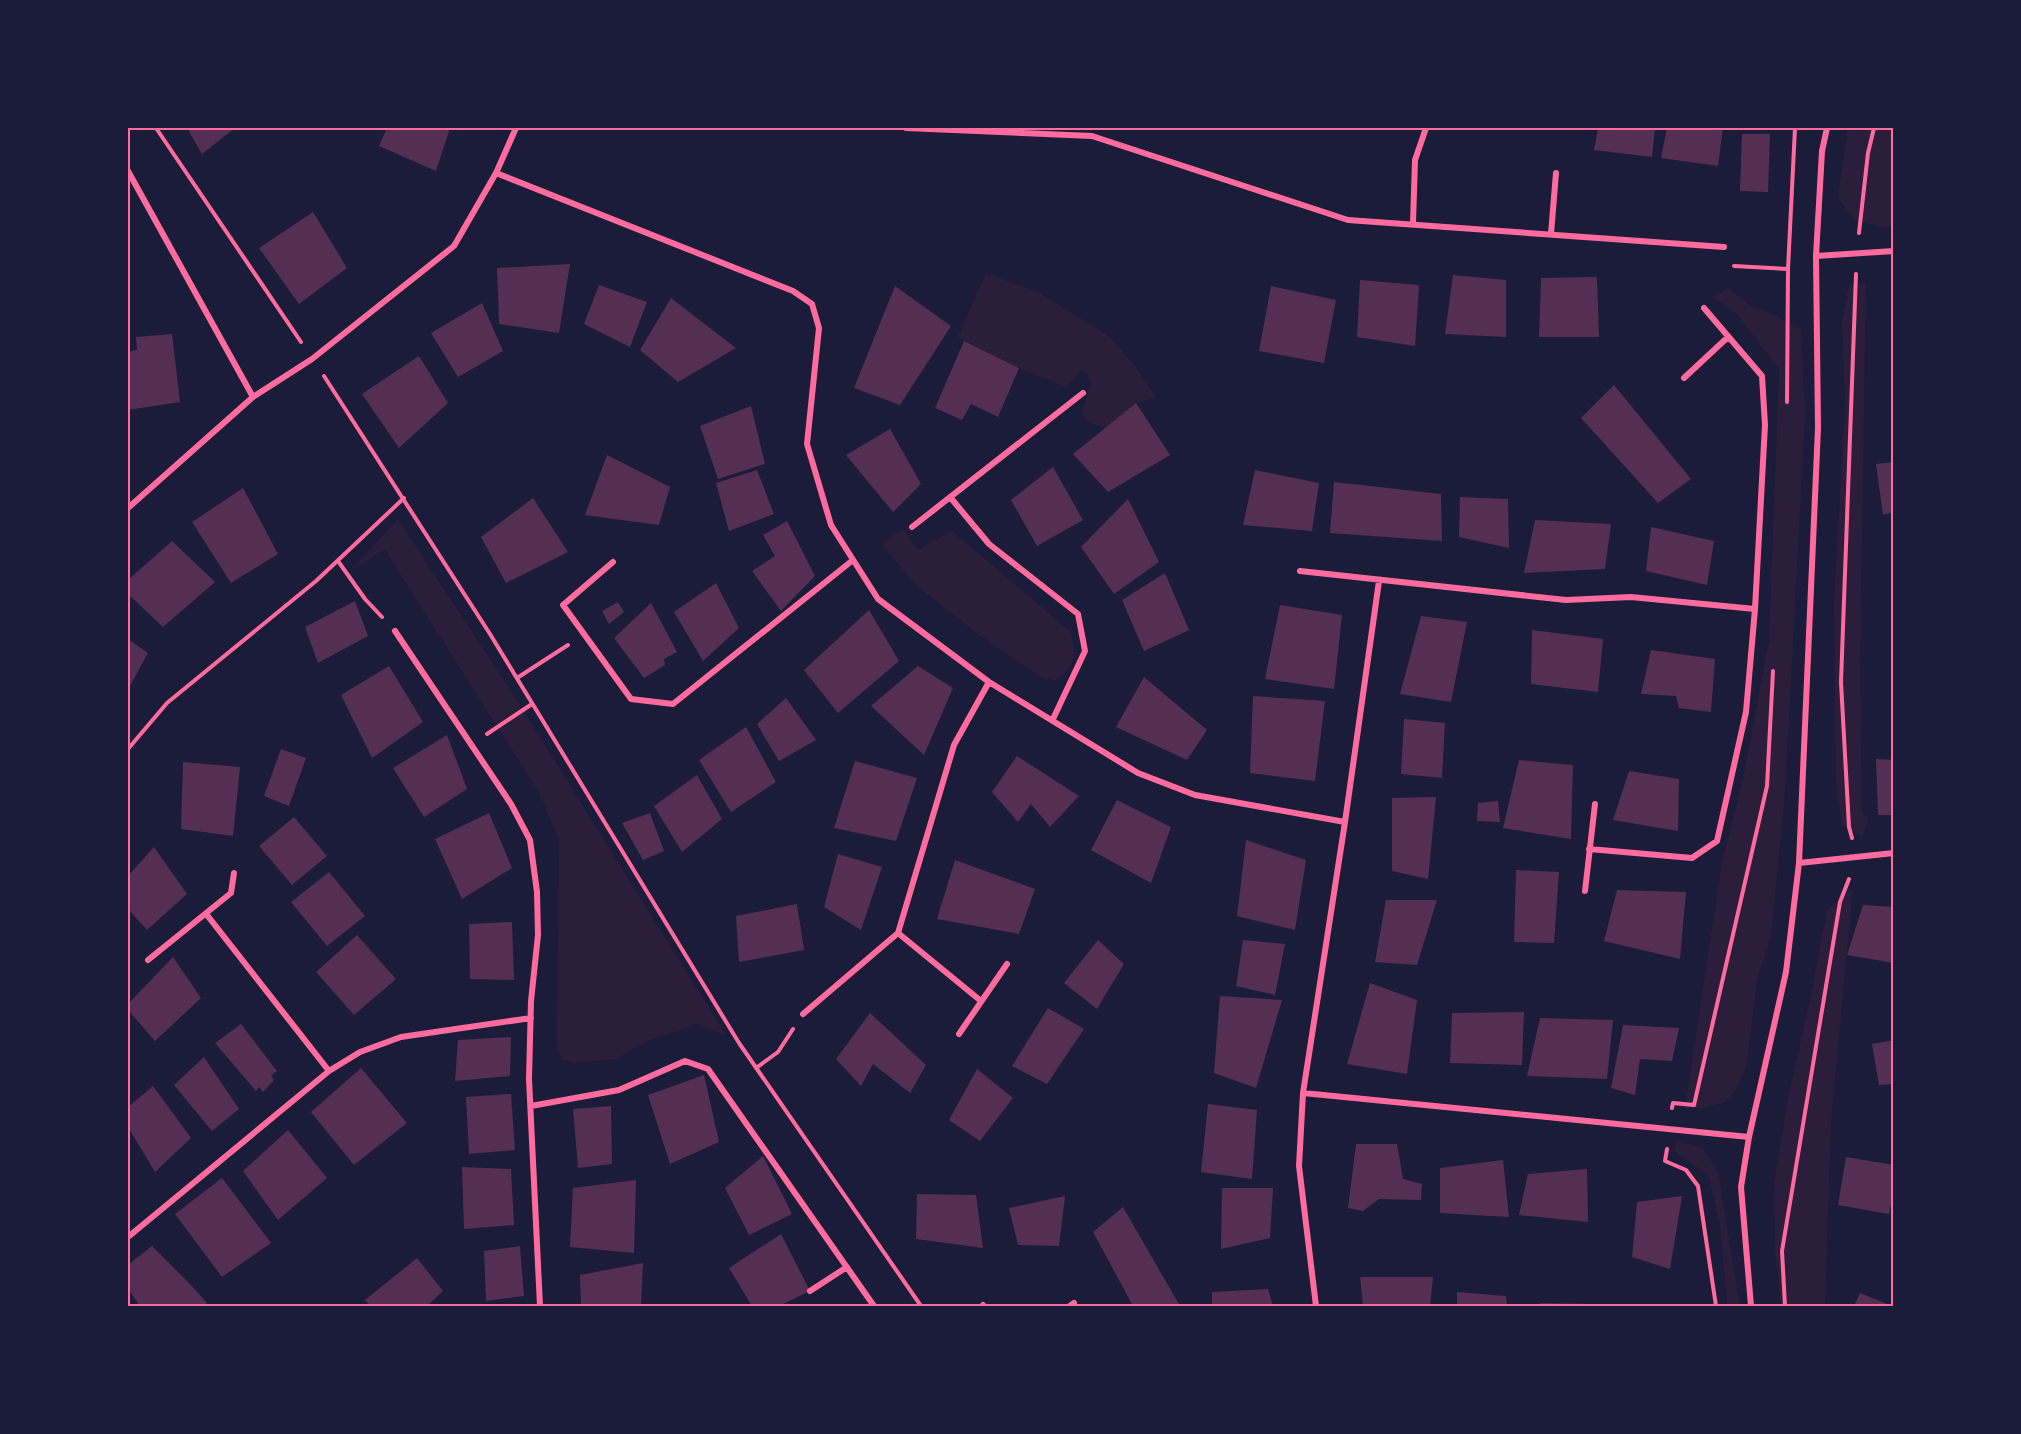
<svg xmlns="http://www.w3.org/2000/svg" width="2021" height="1434" font-family="'Work Sans',sans-serif">
  <style>
    .green { fill: #2a1e3b }
    .building { fill: #542f53 }
    .lines { fill: none; stroke-linecap: round; stroke-linejoin: round }
    .path { stroke: #ff6b9d; stroke-width: 4 }
    .minor { stroke: #ff6b9d; stroke-width: 6 }
    .neatline { fill: none; stroke: #ff6b9d; stroke-width: 2 }
  </style>
  <rect width="100%" height="100%" fill="#1b1b3a"/>
  <path class="green" d="M 1848,128 L 1893,128 L 1893,226 L 1881,227 L 1854,220 L 1838,197 Z
    M 986,273 L 1040,293 L 1110,337 L 1134,365 L 1156,398 L 1136,403 L 1106,428 C 1071,420 1085,407 1091,382 L 1087,373 L 1081,370 L 1066,387 L 1019,368 L 958,337 Z
    M 1866,283 L 1860,664 L 1862,814 L 1869,818 L 1862,837 L 1842,824 L 1836,787 L 1834,600 L 1845,404 L 1842,321 L 1849,285 Z
    M 1728,288 L 1752,307 L 1766,311 L 1801,329 L 1805,415 L 1785,793 L 1771,937 L 1757,980 L 1747,1064 L 1736,1090 L 1725,1102 L 1701,1108 L 1685,1108 L 1722,862 L 1744,773 L 1769,640 L 1779,369 L 1737,314 L 1712,297 Z
    M 398,519 L 525,713 L 726,1035 L 696,1024 L 643,1043 L 617,1059 L 575,1063 L 563,1060 L 557,1049 L 559,839 L 537,789 L 385,550 L 351,570 Z
    M 903,529 L 917,550 L 952,531 L 1071,632 C 1076,656 1077,666 1055,680 L 1042,678 L 979,635 L 916,585 L 881,544 Z
    M 1853,888 L 1831,1121 L 1825,1306 L 1781,1306 L 1775,1248 L 1774,1183 L 1788,1098 L 1811,995 L 1827,910 Z
    M 1677,1141 L 1703,1148 L 1718,1172 L 1740,1306 L 1725,1306 L 1727,1301 L 1720,1228 L 1709,1176 L 1674,1151 Z"/>
  <path class="building" d="M 187,128 L 235,128 L 202,154 Z
    M 387,128 L 450,128 L 436,171 L 379,146 Z
    M 1598,128 L 1655,128 L 1652,157 L 1594,150 Z
    M 1667,128 L 1723,128 L 1718,166 L 1661,158 Z
    M 1742,134 L 1770,134 L 1768,192 L 1740,191 Z
    M 313,212 L 347,268 L 299,304 L 259,248 Z
    M 570,264 L 559,333 L 499,324 L 497,268 Z
    M 1453,275 L 1506,280 L 1506,337 L 1445,334 Z
    M 1597,277 L 1599,337 L 1539,337 L 1541,278 Z
    M 1360,280 L 1419,285 L 1415,346 L 1357,337 Z
    M 599,285 L 647,302 L 630,347 L 584,324 Z
    M 895,286 L 951,326 L 900,405 L 854,388 Z
    M 1271,286 L 1336,300 L 1324,363 L 1259,351 Z
    M 671,298 L 736,348 L 678,382 L 640,350 Z
    M 482,303 L 503,351 L 458,377 L 431,333 Z
    M 172,334 L 180,402 L 128,410 L 128,352 L 137,350 L 136,337 Z
    M 964,341 L 1019,368 L 998,417 L 971,404 L 962,420 L 935,408 Z
    M 419,356 L 448,403 L 399,448 L 362,394 Z
    M 1614,385 L 1691,479 L 1658,503 L 1581,418 Z
    M 1136,403 L 1170,455 L 1108,492 L 1073,454 Z
    M 751,406 L 765,464 L 718,479 L 700,426 Z
    M 890,429 L 921,484 L 893,512 L 846,455 Z
    M 607,455 L 670,487 L 659,525 L 585,515 Z
    M 1894,462 L 1894,512 L 1883,515 L 1876,464 Z
    M 1053,467 L 1083,520 L 1037,546 L 1011,500 Z
    M 757,470 L 774,514 L 729,531 L 716,483 Z
    M 1255,470 L 1319,483 L 1312,531 L 1243,525 Z
    M 1334,482 L 1441,494 L 1442,541 L 1330,533 Z
    M 243,488 L 278,554 L 231,583 L 192,522 Z
    M 1460,497 L 1508,499 L 1509,548 L 1459,537 Z
    M 533,498 L 568,552 L 506,583 L 481,537 Z
    M 1128,499 L 1159,562 L 1114,594 L 1081,547 Z
    M 1535,520 L 1611,524 L 1605,569 L 1524,573 Z
    M 787,521 L 815,576 L 781,611 L 752,571 L 775,556 L 763,535 Z
    M 1651,527 L 1714,541 L 1707,585 L 1646,571 Z
    M 172,541 L 215,582 L 163,627 L 128,594 L 128,580 Z
    M 1165,573 L 1189,630 L 1144,651 L 1122,600 Z
    M 716,583 L 739,628 L 703,661 L 674,612 Z
    M 355,601 L 368,636 L 318,663 L 305,627 Z
    M 618,602 L 624,612 L 609,624 L 602,611 Z
    M 651,603 L 677,652 L 664,659 L 665,665 L 644,678 L 614,638 Z
    M 1280,605 L 1342,615 L 1334,689 L 1265,679 Z
    M 869,610 L 899,661 L 838,713 L 804,670 Z
    M 1421,616 L 1467,622 L 1451,702 L 1400,694 Z
    M 1532,630 L 1603,639 L 1598,692 L 1531,684 Z
    M 128,639 L 148,653 L 130,686 L 128,685 Z
    M 1651,650 L 1715,659 L 1711,712 L 1679,708 L 1676,696 L 1641,694 Z
    M 389,666 L 423,722 L 372,758 L 341,695 Z
    M 918,666 L 953,688 L 924,755 L 871,706 Z
    M 1144,677 L 1207,730 L 1187,760 L 1116,727 Z
    M 1253,696 L 1325,701 L 1315,781 L 1250,773 Z
    M 786,698 L 816,740 L 779,761 L 757,724 Z
    M 1404,719 L 1445,723 L 1442,778 L 1401,774 Z
    M 746,727 L 776,782 L 731,812 L 699,760 Z
    M 447,735 L 467,789 L 424,817 L 393,768 Z
    M 281,749 L 306,758 L 289,806 L 264,796 Z
    M 1017,756 L 1079,796 L 1050,827 L 1031,804 L 1018,822 L 992,792 Z
    M 1876,759 L 1894,760 L 1894,815 L 1878,815 Z
    M 1519,760 L 1573,765 L 1571,839 L 1503,828 Z
    M 855,761 L 917,778 L 896,841 L 834,828 Z
    M 183,762 L 240,767 L 233,836 L 181,829 Z
    M 1629,771 L 1679,779 L 1678,831 L 1613,820 Z
    M 697,775 L 722,819 L 682,852 L 654,806 Z
    M 1436,797 L 1428,879 L 1392,871 L 1392,798 Z
    M 1117,800 L 1171,827 L 1151,883 L 1091,850 Z
    M 1498,801 L 1500,822 L 1477,821 L 1478,803 Z
    M 489,813 L 512,868 L 462,899 L 435,839 Z
    M 650,813 L 664,851 L 643,860 L 622,823 Z
    M 294,817 L 327,856 L 292,885 L 259,846 Z
    M 1246,840 L 1306,860 L 1295,930 L 1237,916 Z
    M 154,847 L 187,894 L 147,930 L 128,909 L 128,876 Z
    M 838,854 L 882,867 L 861,930 L 824,907 Z
    M 955,860 L 1035,889 L 1019,934 L 937,919 Z
    M 1516,870 L 1559,872 L 1554,943 L 1514,942 Z
    M 329,872 L 365,916 L 327,946 L 291,902 Z
    M 1617,890 L 1686,892 L 1680,959 L 1604,941 Z
    M 1386,900 L 1437,900 L 1417,965 L 1375,962 Z
    M 797,904 L 804,950 L 739,962 L 736,916 Z
    M 1863,905 L 1894,907 L 1894,963 L 1847,955 Z
    M 512,922 L 514,980 L 470,979 L 469,924 Z
    M 357,935 L 396,979 L 354,1015 L 316,972 Z
    M 1098,940 L 1124,964 L 1097,1009 L 1064,983 Z
    M 1243,940 L 1285,944 L 1275,995 L 1236,986 Z
    M 173,957 L 201,998 L 155,1041 L 128,1010 L 128,1004 Z
    M 1370,983 L 1417,1000 L 1407,1074 L 1347,1064 Z
    M 1220,996 L 1282,1000 L 1256,1088 L 1214,1073 Z
    M 1048,1008 L 1084,1029 L 1047,1084 L 1012,1066 Z
    M 1524,1012 L 1522,1065 L 1450,1063 L 1452,1013 Z
    M 870,1013 L 926,1065 L 910,1093 L 873,1064 L 861,1086 L 836,1059 Z
    M 1540,1018 L 1613,1020 L 1607,1079 L 1527,1076 Z
    M 241,1024 L 277,1071 L 271,1075 L 274,1080 L 263,1092 L 259,1087 L 256,1091 L 215,1043 Z
    M 1623,1025 L 1679,1028 L 1672,1061 L 1640,1059 L 1635,1095 L 1611,1088 Z
    M 511,1037 L 510,1076 L 455,1081 L 458,1040 Z
    M 1894,1040 L 1894,1084 L 1879,1085 L 1872,1044 Z
    M 204,1057 L 239,1109 L 212,1131 L 174,1085 Z
    M 361,1068 L 407,1123 L 354,1165 L 311,1112 Z
    M 977,1069 L 1013,1098 L 980,1141 L 949,1120 Z
    M 704,1075 L 719,1142 L 670,1164 L 648,1095 Z
    M 153,1086 L 191,1138 L 155,1172 L 128,1127 L 128,1107 Z
    M 511,1094 L 515,1150 L 469,1154 L 466,1097 Z
    M 1208,1104 L 1257,1110 L 1252,1179 L 1201,1172 Z
    M 611,1106 L 612,1164 L 578,1168 L 573,1109 Z
    M 288,1130 L 327,1178 L 278,1220 L 243,1171 Z
    M 1356,1144 L 1397,1144 L 1403,1179 L 1422,1184 L 1421,1200 L 1379,1199 L 1363,1211 L 1348,1208 Z
    M 763,1156 L 792,1214 L 749,1235 L 725,1188 Z
    M 1846,1157 L 1894,1165 L 1894,1189 L 1889,1214 L 1838,1205 Z
    M 1503,1160 L 1509,1217 L 1440,1213 L 1440,1168 Z
    M 462,1167 L 511,1169 L 514,1225 L 464,1229 Z
    M 1587,1169 L 1588,1222 L 1519,1215 L 1528,1174 Z
    M 222,1178 L 271,1243 L 222,1277 L 175,1214 Z
    M 636,1180 L 634,1253 L 570,1247 L 573,1188 Z
    M 1222,1188 L 1273,1188 L 1270,1238 L 1221,1249 Z
    M 917,1194 L 976,1195 L 983,1248 L 916,1239 Z
    M 1065,1196 L 1059,1246 L 1018,1245 L 1009,1208 Z
    M 1682,1196 L 1670,1269 L 1632,1257 L 1637,1202 Z
    M 1123,1207 L 1180,1306 L 1133,1306 L 1093,1232 Z
    M 781,1234 L 810,1291 L 779,1306 L 752,1306 L 729,1268 Z
    M 152,1246 L 190,1284 L 207,1303 L 203,1306 L 140,1306 L 128,1289 L 128,1265 Z
    M 520,1246 L 524,1296 L 486,1301 L 484,1251 Z
    M 417,1258 L 443,1291 L 427,1306 L 370,1306 L 365,1300 Z
    M 643,1263 L 641,1306 L 581,1306 L 580,1275 Z
    M 1360,1277 L 1433,1277 L 1430,1306 L 1363,1306 Z
    M 1268,1289 L 1273,1306 L 1212,1306 L 1212,1292 Z
    M 1457,1292 L 1506,1296 L 1507,1306 L 1457,1306 Z
    M 1860,1293 L 1892,1306 L 1854,1306 Z
    M 1540,1303 L 1593,1304 L 1593,1306 L 1540,1306 Z"/>
  <g class="lines">
    <path class="path" d="M 156,128 L 301,342
      M 1859,233 L 1868,153 L 1874,128
      M 1734,266 L 1788,269
      M 324,376 L 490,634 L 739,1043 L 921,1306
      M 1787,402 L 1788,269 L 1795,128
      M 338,561 L 365,599 L 382,617
      M 517,678 L 568,645
      M 487,734 L 532,704
      M 128,749 L 167,703 L 316,581 L 404,498
      M 1852,838 L 1849,827 L 1841,682 L 1856,274
      M 756,1068 L 778,1052 L 793,1029
      M 1672,1108 L 1673,1103 L 1694,1105 L 1767,786 L 1773,671
      M 1667,1149 L 1665,1161 L 1686,1170 L 1698,1186 L 1716,1306
      M 1785,1306 L 1782,1251 L 1840,902 L 1849,879"/>
    <path class="minor" d="M 906,128 L 1092,136 L 1348,220 L 1724,247
      M 128,171 L 253,397
      M 496,173 L 793,291 L 812,304 L 819,328 L 807,444 L 831,525 L 878,599 L 989,682 L 1138,773 L 1195,795 L 1345,822
      M 1413,223 L 1415,160 L 1426,128
      M 1551,234 L 1556,173
      M 1816,256 L 1894,251
      M 1684,378 L 1728,337
      M 950,497 L 989,544 L 1078,614 L 1085,651 L 1053,719
      M 128,508 L 253,397 L 312,359 L 454,246 L 496,173 L 516,128
      M 912,527 L 1083,393
      M 613,562 L 563,605 L 631,699 L 673,704 L 853,560
      M 1300,571 L 1566,600 L 1631,597 L 1755,609
      M 395,631 L 511,804 L 530,840 L 537,892 L 538,935 L 531,1001 L 529,1079 L 540,1306
      M 1589,849 L 1692,858 L 1717,841 L 1746,712 L 1755,609 L 1765,425 L 1762,376 L 1704,308
      M 1799,863 L 1894,853
      M 1585,891 L 1595,804
      M 207,915 L 329,1071
      M 898,933 L 981,1001
      M 148,960 L 231,893 L 234,873
      M 803,1014 L 898,933 L 954,745 L 989,682
      M 959,1034 L 1007,964
      M 1303,1093 L 1749,1137
      M 531,1106 L 619,1090 L 685,1061 L 708,1069 L 874,1306
      M 128,1237 L 329,1071 L 360,1052 L 401,1037 L 531,1018
      M 810,1291 L 847,1267
      M 983,1305 L 984,1306
      M 1070,1306 L 1074,1303
      M 1316,1306 L 1299,1166 L 1303,1093 L 1345,822 L 1379,581
      M 1751,1306 L 1741,1187 L 1749,1137 L 1786,972 L 1799,863 L 1818,428 L 1816,256 L 1822,151 L 1827,128"/>
  </g>
  <rect width="2021" height="1434" fill="none" stroke="#1b1b3a" stroke-width="258"/>
  <rect x="129" y="129" width="1763" height="1176" class="neatline"/>
</svg>
